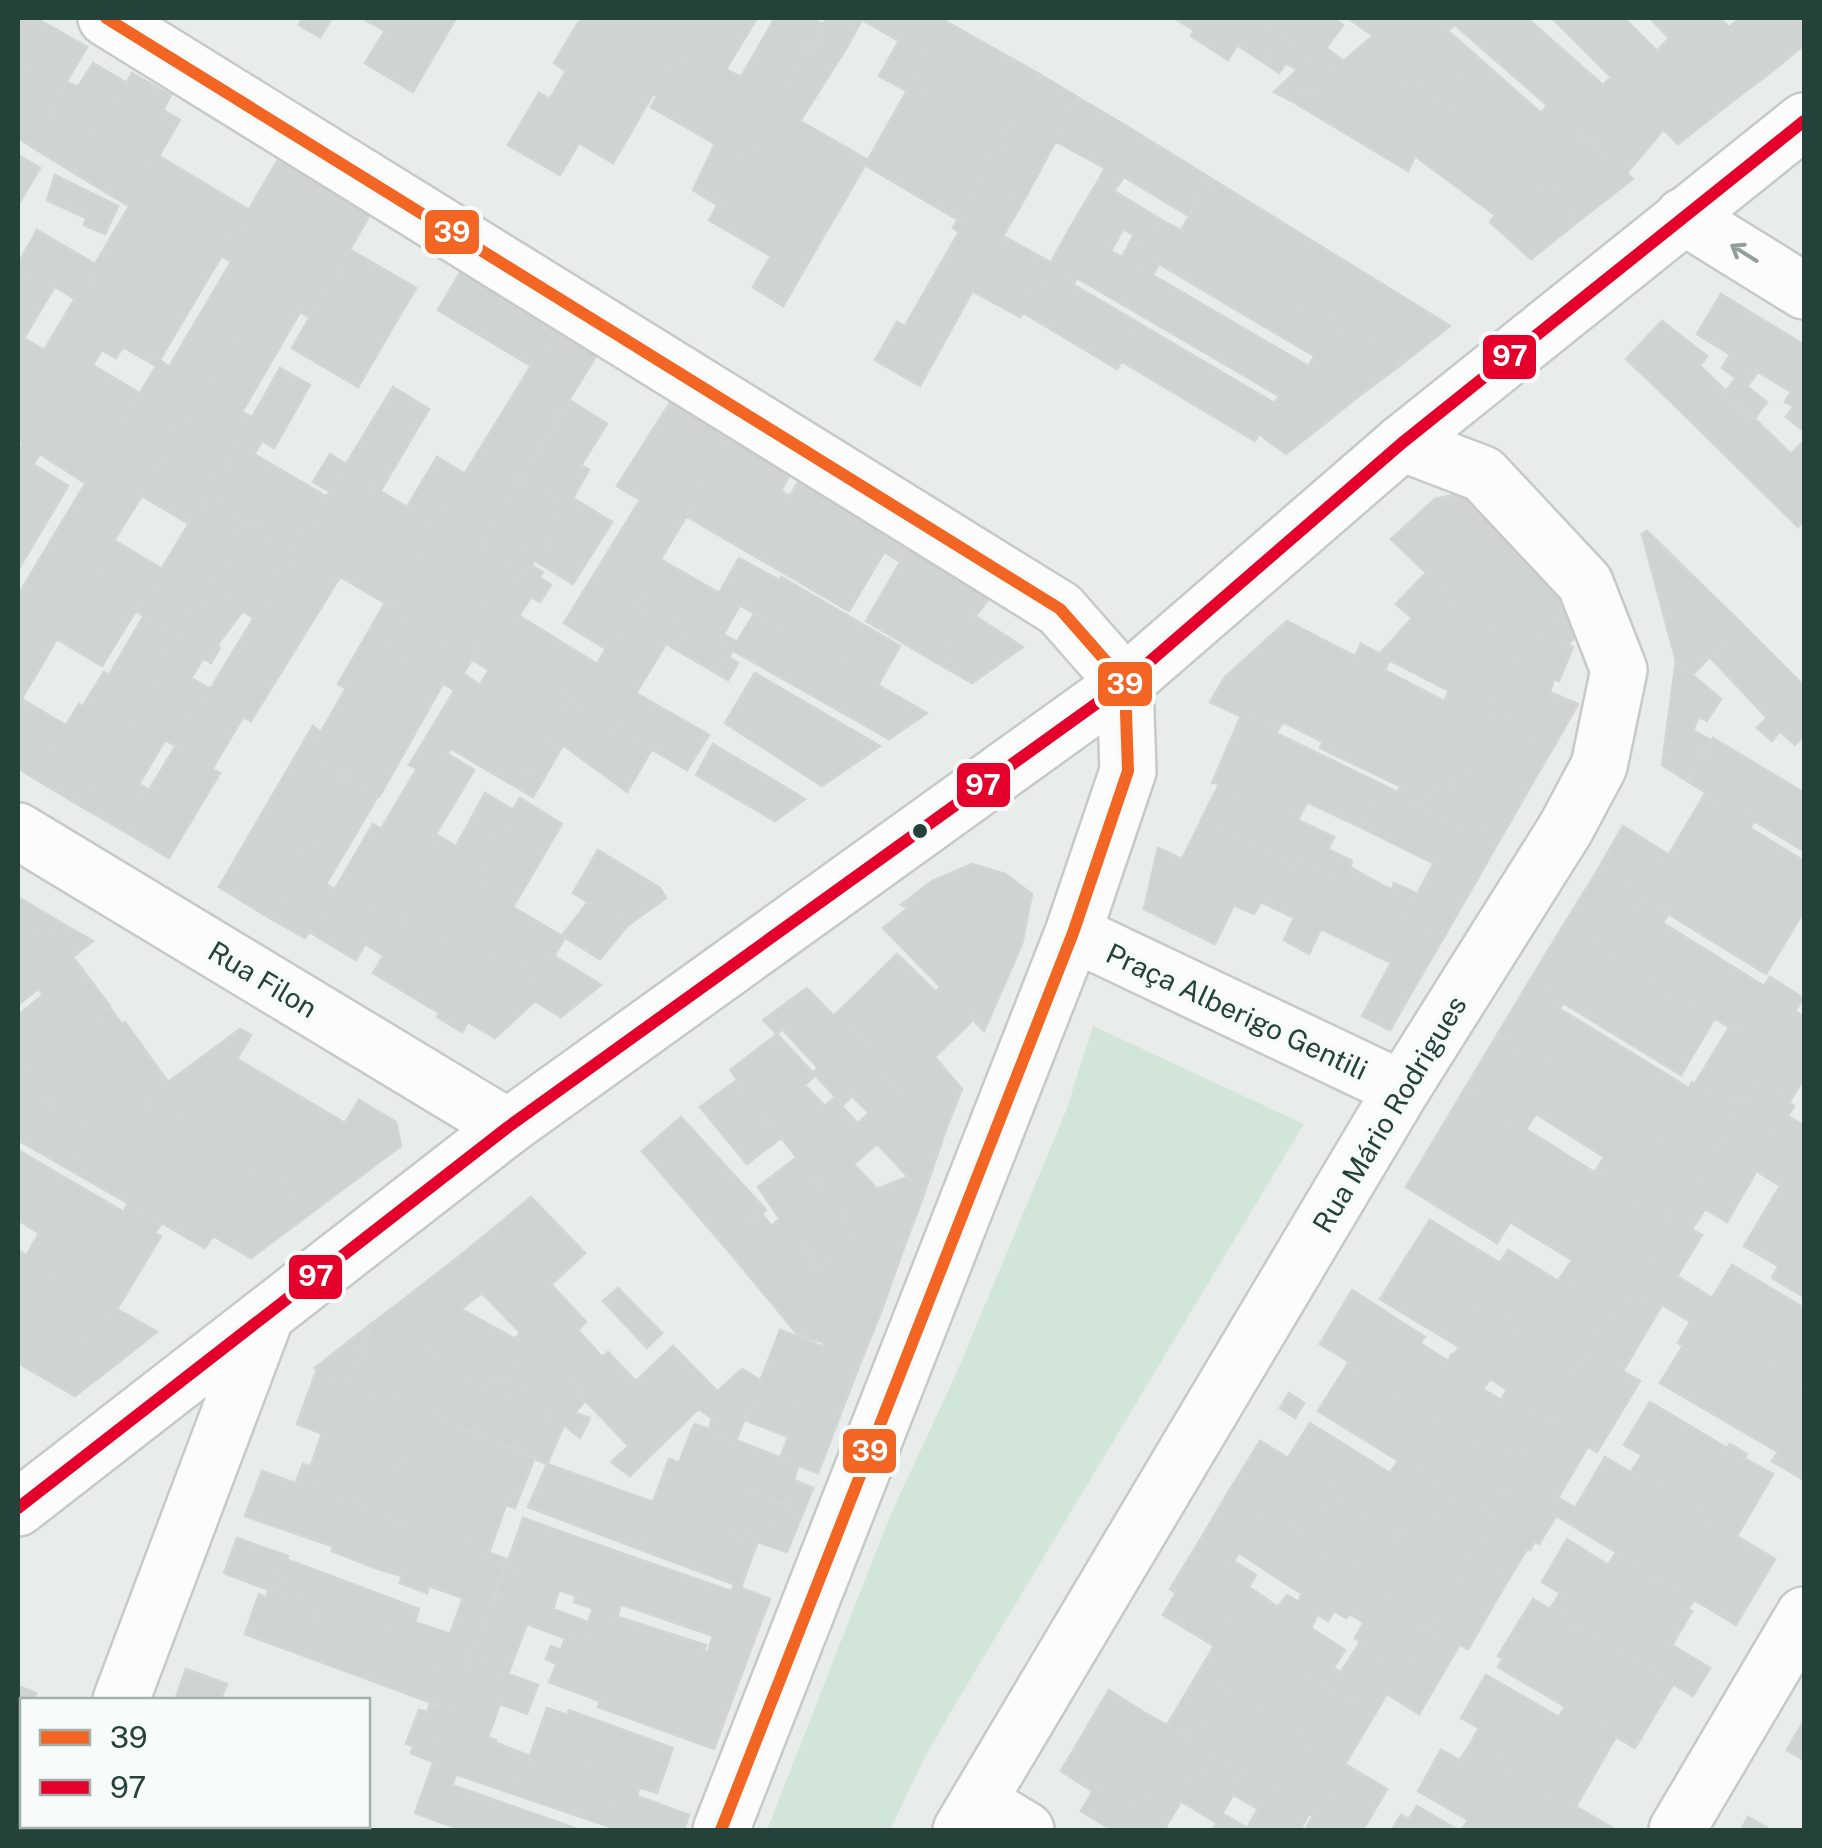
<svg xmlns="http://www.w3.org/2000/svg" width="1822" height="1848" font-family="'Public Sans',sans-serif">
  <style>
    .green { fill: #d1e6d8 }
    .building { fill: #cfd4d2; stroke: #d1d6d4; stroke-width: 2.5 }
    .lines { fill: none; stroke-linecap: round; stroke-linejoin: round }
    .minor-casing { stroke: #c5cac8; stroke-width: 60 }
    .tertiary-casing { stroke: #c5cac8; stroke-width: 60 }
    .minor { stroke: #fcfcfc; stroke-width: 55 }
    .tertiary { stroke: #fcfcfc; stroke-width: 55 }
    .bus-1-casing { stroke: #f7fbf9; stroke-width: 20 }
    .bus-2-casing { stroke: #f7fbf9; stroke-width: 20 }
    .bus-1 { stroke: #f26522; stroke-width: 12 }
    .bus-2 { stroke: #e4002b; stroke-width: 12 }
    .oneway { stroke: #909f9b }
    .bus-dot { fill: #24423a; stroke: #f7fbf9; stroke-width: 4 }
    .labels { text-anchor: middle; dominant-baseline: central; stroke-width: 10; stroke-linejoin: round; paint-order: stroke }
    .street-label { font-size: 28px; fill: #24423a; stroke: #f7fbf9 }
    .line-badge { stroke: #f7fbf9; stroke-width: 4 }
    .badge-label { font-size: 28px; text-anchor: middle; font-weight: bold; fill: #fff }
  </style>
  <rect width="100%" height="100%" fill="#e8edeb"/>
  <path class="green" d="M 1093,1026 L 1304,1124 L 956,1703 L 925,1757 L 890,1830 L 767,1830 L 890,1516 L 956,1374 L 1066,1111 Z"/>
  <path class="building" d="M 18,18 L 35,18 L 57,30 L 18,95 Z
    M 303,18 L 332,18 L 320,37 L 299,25 Z
    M 362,18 L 456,18 L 413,92 L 365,63 L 385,31 Z
    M 581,18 L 703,18 L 657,97 L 653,94 L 613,163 L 579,143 L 560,175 L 508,145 L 539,93 L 550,99 L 566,71 L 554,63 Z
    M 703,18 L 757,18 L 726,69 L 741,77 L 775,18 L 811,18 L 823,24 L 717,205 L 693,190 L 715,144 L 651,107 Z
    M 827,18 L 940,18 L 947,22 L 907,91 L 879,76 L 899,41 L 862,20 L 844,52 L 815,35 Z
    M 1174,18 L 1252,18 L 1283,37 L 1266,64 L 1237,45 L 1228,60 L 1191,36 L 1194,30 Z
    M 1252,18 L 1333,18 L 1343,25 L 1326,48 L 1344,61 L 1333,71 Z
    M 1348,18 L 1396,18 L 1373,36 Z
    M 1396,18 L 1447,18 L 1455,24 L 1448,31 L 1473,53 L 1433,100 L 1362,45 Z
    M 1447,18 L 1527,18 L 1603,85 L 1611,77 L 1663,130 L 1626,174 Z
    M 1552,18 L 1624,18 L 1657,51 L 1669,38 L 1730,103 L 1678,144 Z
    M 1650,18 L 1720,18 L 1771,72 L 1730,103 Z
    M 1740,18 L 1804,18 L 1804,45 L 1771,72 L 1729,27 Z
    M 947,22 L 1041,75 L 1006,134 L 913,80 Z
    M 57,30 L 87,47 L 29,145 L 18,138 L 18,95 Z
    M 815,35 L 844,52 L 800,121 L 868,160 L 783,306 L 753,287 L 771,256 L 709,220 Z
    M 1283,37 L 1333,71 L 1295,103 L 1274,92 L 1297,70 L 1286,63 L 1279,73 L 1266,64 Z
    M 1362,45 L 1433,100 L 1585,216 L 1531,259 L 1490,222 L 1495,215 L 1415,156 L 1408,171 L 1295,103 Z
    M 1473,53 L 1541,113 L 1548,105 L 1633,179 L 1585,216 L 1433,100 Z
    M 93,63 L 127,83 L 74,173 L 29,145 L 67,82 L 78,87 Z
    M 132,73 L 171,95 L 163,110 L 180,120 L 129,206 L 74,173 Z
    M 1041,75 L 1079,98 L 1025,198 L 983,174 Z
    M 913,80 L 1006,134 L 958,220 L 865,165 Z
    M 1079,98 L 1128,127 L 1105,168 L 1055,141 Z
    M 1128,127 L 1212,179 L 1189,216 L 1124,177 L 1114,191 L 1098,181 Z
    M 18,155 L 40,168 L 18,205 Z
    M 159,156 L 249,210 L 156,366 L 123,347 L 116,358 L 102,350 L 116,325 L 107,321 L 122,296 L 88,276 Z
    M 279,158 L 323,184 L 154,467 L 111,441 L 160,360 L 169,367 L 231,262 L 222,256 Z
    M 983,174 L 1025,198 L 994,252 L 953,228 Z
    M 55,175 L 118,206 L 105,234 L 84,225 L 86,218 L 47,200 Z
    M 1212,179 L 1450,326 L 1402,364 L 1181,230 Z
    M 1098,181 L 1165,222 L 1152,245 L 1123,229 L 1111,251 L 1070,228 Z
    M 323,184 L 371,213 L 310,318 L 300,312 L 242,412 L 252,417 L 205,497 L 154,467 Z
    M 1165,222 L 1181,230 L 1402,364 L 1359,396 L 1309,366 L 1314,356 L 1159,264 L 1152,276 L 1122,257 L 1134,235 L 1152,245 Z
    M 1070,228 L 1122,257 L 1359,396 L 1318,429 L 1274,403 L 1279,396 L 1077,278 L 1073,285 L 1047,269 Z
    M 37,230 L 95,264 L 75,299 L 18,264 Z
    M 959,232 L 994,252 L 920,386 L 875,360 L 897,322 L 905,326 Z
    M 1003,236 L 1050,262 L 1020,317 L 972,291 Z
    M 349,249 L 416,288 L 358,387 L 292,348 Z
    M 18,264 L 55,286 L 24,338 L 44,350 L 22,388 L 18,386 Z
    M 463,268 L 558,323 L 531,366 L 438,310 Z
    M 1047,269 L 1142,325 L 1117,369 L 1022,312 Z
    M 88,276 L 122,296 L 107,321 L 116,325 L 93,365 L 139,393 L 111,441 L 22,388 Z
    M 1721,294 L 1804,345 L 1804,431 L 1786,417 L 1794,406 L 1785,402 L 1791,392 L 1697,334 Z
    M 1662,321 L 1707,356 L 1700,366 L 1696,362 L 1664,395 L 1626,359 Z
    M 1142,325 L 1318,429 L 1286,454 L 1259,434 L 1255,441 L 1121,361 Z
    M 555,327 L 598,353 L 459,578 L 489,595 L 472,624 L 488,634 L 474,656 L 385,603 Z
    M 1730,355 L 1758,372 L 1747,386 L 1722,368 Z
    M 1696,362 L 1791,454 L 1804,441 L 1804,520 L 1798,527 L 1664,395 Z
    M 280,368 L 310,385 L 274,448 L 262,441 L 254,454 L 237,444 Z
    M 1736,378 L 1767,402 L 1754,419 L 1726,391 Z
    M 393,387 L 429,409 L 381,490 L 343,469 Z
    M 22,388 L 111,441 L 85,483 L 40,454 L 33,464 L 68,486 L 18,570 L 18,454 L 23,444 L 18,441 L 18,395 Z
    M 677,392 L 740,428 L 606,649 L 564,623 L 640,500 L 617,486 Z
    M 571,401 L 607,424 L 581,465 L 589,470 L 570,503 L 553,493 L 489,595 L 459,578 Z
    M 740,428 L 797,461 L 781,491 L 790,496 L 807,467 L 902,522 L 849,611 L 686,516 Z
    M 111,441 L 205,497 L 189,524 L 142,496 L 114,540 L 162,569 L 146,594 L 53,537 Z
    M 237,444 L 327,497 L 295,550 L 205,497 Z
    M 330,454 L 346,464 L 331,492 L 313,482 Z
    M 437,457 L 465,474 L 385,603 L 295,550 L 343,469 L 407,507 Z
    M 1477,490 L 1505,522 L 1442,588 L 1391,539 L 1435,499 Z
    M 553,493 L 570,503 L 528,571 L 510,561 Z
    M 205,497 L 247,523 L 179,637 L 136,611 Z
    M 573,498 L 612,522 L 573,584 L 534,560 Z
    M 902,522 L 991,596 L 939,664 L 866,621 L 900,562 L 885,552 Z
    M 1505,522 L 1571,599 L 1540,628 L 1518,659 L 1442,588 Z
    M 247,523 L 295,550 L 254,618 L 207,589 Z
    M 1647,531 L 1739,621 L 1707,654 L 1710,657 L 1692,675 L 1676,661 L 1642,534 Z
    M 53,537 L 146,594 L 102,666 L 57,639 L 18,705 L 18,595 Z
    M 295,550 L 340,577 L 251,721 L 243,717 L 212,769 L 220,773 L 169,858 L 124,831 Z
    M 739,558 L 779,580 L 781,577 L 900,646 L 878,685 L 719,593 Z
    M 660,559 L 740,605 L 715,649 L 635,601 Z
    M 510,561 L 528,571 L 488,634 L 472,624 Z
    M 531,565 L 543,572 L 540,578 L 551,585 L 540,602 L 531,597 L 519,616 L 505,607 Z
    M 1426,573 L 1518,659 L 1505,677 L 1492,713 L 1379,655 L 1412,618 L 1396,604 Z
    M 207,589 L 243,611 L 217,645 L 220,648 L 211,663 L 176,642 Z
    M 1571,599 L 1584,629 L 1568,644 L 1573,647 L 1559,681 L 1554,679 L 1550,692 L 1578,704 L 1554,746 L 1492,713 L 1505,677 L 1540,628 Z
    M 635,601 L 738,663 L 728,680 L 666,644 L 636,693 L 709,735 L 687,770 L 573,703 Z
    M 385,603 L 474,656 L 454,690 L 419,669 L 416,676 L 395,665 L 400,657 L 366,636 Z
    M 505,607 L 597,664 L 573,703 L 479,648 Z
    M 754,614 L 878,685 L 927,713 L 889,739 L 732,650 Z
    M 975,616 L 1023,647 L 972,683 L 939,664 Z
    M 143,617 L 179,637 L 77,804 L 34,778 L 79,704 L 82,707 L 104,672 L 109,675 Z
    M 1287,621 L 1355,656 L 1361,644 L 1390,659 L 1385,670 L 1444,701 L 1449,691 L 1496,715 L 1452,790 L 1431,780 L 1419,802 L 1398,792 L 1400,786 L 1320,748 L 1323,742 L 1283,722 L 1276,733 L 1210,702 L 1225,677 Z
    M 1739,621 L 1804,686 L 1804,735 L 1795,745 L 1780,731 L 1772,741 L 1757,728 L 1767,718 L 1707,654 Z
    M 723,634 L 737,642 L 729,657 L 715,649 Z
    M 366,636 L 400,657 L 395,665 L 416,676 L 419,669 L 443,684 L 379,797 L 308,755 L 346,688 L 338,684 Z
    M 176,642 L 203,659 L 191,678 L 210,689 L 176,746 L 165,740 L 139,784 L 149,790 L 124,831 L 77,804 Z
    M 479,648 L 573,703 L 551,741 L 546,738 L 526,773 L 464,737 L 455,751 L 428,734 L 464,674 L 480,685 L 489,670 L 473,660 Z
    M 1676,661 L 1721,699 L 1707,721 L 1699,717 L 1693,730 L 1710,740 L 1687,781 L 1662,765 Z
    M 755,673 L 880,746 L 822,786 L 725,723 Z
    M 22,699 L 67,726 L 34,778 L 18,768 L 18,705 Z
    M 573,703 L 584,709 L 533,797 L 455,751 L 464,737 L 526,773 L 546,738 L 551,741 Z
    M 584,709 L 652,749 L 627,792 L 563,745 Z
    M 1496,715 L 1554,746 L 1499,841 L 1439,812 Z
    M 1241,716 L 1377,782 L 1356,825 L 1307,802 L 1298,820 L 1220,783 L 1212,783 Z
    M 313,726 L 320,732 L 308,755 L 349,778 L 268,917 L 219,887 Z
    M 428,734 L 451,748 L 448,754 L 474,770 L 424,854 L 381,829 L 417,769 L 409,765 Z
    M 1713,738 L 1804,793 L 1804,851 L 1687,781 Z
    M 713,744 L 805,799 L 775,821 L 696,775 Z
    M 349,778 L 378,796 L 326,884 L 334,889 L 305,938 L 268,917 Z
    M 1431,780 L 1452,790 L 1439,812 L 1419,802 Z
    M 1377,782 L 1457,821 L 1433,863 L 1356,825 Z
    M 1220,783 L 1334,837 L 1328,849 L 1352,861 L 1350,867 L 1375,881 L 1392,890 L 1394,883 L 1416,893 L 1405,916 L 1201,820 Z
    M 1706,792 L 1754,821 L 1750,828 L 1804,861 L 1804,911 L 1766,974 L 1643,898 Z
    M 485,793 L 513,810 L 470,882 L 424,854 L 435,834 L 456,846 Z
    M 520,798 L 562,824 L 513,907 L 470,882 Z
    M 1202,819 L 1445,935 L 1390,1030 L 1362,1016 L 1391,963 L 1321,929 L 1309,954 L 1284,940 L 1294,918 L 1261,902 L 1254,914 L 1234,905 L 1215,944 L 1144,909 L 1158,848 L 1182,859 Z
    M 1457,821 L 1499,841 L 1445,935 L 1405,916 Z
    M 373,824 L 565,938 L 540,979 L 490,949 L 479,967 L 339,882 Z
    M 1623,826 L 1669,855 L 1643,898 L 1597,871 Z
    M 598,850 L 660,888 L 666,898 L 627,926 L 573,893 Z
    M 972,864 L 1005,874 L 1032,894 L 1022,944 L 984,1031 L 883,928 L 908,908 L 901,905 L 932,881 Z
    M 1597,871 L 1642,898 L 1607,953 L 1563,926 Z
    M 339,882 L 404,922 L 384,956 L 365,944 L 356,960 L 308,931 Z
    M 18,897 L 58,921 L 18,952 Z
    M 1643,898 L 1668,915 L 1663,923 L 1764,986 L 1770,977 L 1803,998 L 1770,1052 L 1607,953 Z
    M 588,902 L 627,926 L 600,959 L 562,936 Z
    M 58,921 L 93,941 L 73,957 L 110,1006 L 18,1075 L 18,1015 L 43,995 L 38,989 L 18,1005 L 18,952 Z
    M 404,922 L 479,967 L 535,1001 L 495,1038 L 468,1022 L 462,1032 L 437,1017 L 439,1013 L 373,973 Z
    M 1563,926 L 1715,1018 L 1681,1075 L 1529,982 Z
    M 490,949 L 540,979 L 554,956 L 601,985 L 561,1017 L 479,967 Z
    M 897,954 L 936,992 L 941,986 L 973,1020 L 935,1057 L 962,1089 L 945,1132 L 834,1016 Z
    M 1529,982 L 1563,1003 L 1560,1009 L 1689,1088 L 1692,1082 L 1737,1109 L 1705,1161 L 1497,1035 Z
    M 807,988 L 945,1132 L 924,1194 L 858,1123 L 869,1113 L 852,1096 L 843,1105 L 813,1073 L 818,1068 L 782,1029 L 777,1034 L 763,1020 Z
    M 109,1007 L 122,1024 L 125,1022 L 163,1075 L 94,1128 L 84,1116 L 80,1119 L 63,1096 L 53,1104 L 27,1068 Z
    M 1795,1011 L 1804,1017 L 1804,1078 L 1789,1103 L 1752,1082 Z
    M 1729,1028 L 1770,1052 L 1737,1109 L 1695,1083 Z
    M 240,1029 L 251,1035 L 237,1059 L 345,1123 L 359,1100 L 396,1122 L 401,1146 L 319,1207 L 144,1100 Z
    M 777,1034 L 815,1075 L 805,1085 L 825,1106 L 834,1098 L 877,1144 L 854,1164 L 877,1189 L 907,1177 L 924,1194 L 903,1250 L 860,1241 L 730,1070 Z
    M 1497,1035 L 1705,1161 L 1670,1220 L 1595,1172 L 1604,1157 L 1536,1114 L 1526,1129 L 1464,1090 Z
    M 27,1068 L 53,1104 L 63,1096 L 80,1119 L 84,1116 L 94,1128 L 163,1075 L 168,1082 L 58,1163 L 18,1140 L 18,1075 Z
    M 737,1080 L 781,1138 L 747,1164 L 700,1107 Z
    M 1752,1082 L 1794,1106 L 1755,1170 L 1715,1145 Z
    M 1464,1090 L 1670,1220 L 1613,1315 L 1558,1281 L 1572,1260 L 1510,1222 L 1497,1243 L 1406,1187 Z
    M 144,1100 L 319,1207 L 251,1258 L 213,1236 L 205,1248 L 58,1163 Z
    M 1788,1116 L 1804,1126 L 1804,1201 L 1755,1170 Z
    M 681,1117 L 766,1210 L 725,1247 L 642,1151 Z
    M 1715,1145 L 1756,1172 L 1727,1222 L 1705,1209 L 1692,1229 L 1671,1218 Z
    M 18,1150 L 124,1212 L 127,1204 L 161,1224 L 155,1233 L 161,1236 L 117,1309 L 27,1255 L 39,1233 L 18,1220 Z
    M 796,1158 L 854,1234 L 816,1263 L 776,1222 L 780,1219 L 758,1187 Z
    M 1780,1186 L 1804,1201 L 1804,1297 L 1772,1278 L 1778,1266 L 1744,1246 Z
    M 531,1197 L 585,1253 L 551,1285 L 495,1227 Z
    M 762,1214 L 772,1226 L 777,1221 L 836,1287 L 881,1312 L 861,1361 L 825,1343 L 798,1335 L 725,1247 Z
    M 1671,1218 L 1702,1235 L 1677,1276 L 1712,1298 L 1732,1265 L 1804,1308 L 1804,1389 L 1630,1286 Z
    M 1430,1220 L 1500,1263 L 1508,1250 L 1613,1315 L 1581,1366 L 1405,1259 Z
    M 495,1227 L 548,1281 L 508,1320 L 452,1262 Z
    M 854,1234 L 860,1241 L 903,1250 L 881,1312 L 836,1287 L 816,1263 Z
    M 18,1250 L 117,1309 L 94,1352 L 18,1307 Z
    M 1405,1259 L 1581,1366 L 1551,1418 L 1454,1355 L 1459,1347 L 1380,1299 Z
    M 452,1262 L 482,1293 L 461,1309 L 521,1342 L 501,1383 L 374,1322 Z
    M 548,1281 L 586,1322 L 578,1330 L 602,1357 L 608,1352 L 636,1381 L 673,1346 L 717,1391 L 644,1462 L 508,1320 Z
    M 1630,1286 L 1662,1305 L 1623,1371 L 1590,1352 Z
    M 618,1288 L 662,1333 L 647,1348 L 603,1301 Z
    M 1352,1290 L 1425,1337 L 1420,1343 L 1448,1361 L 1452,1354 L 1490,1379 L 1483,1389 L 1501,1400 L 1507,1390 L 1551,1418 L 1522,1466 L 1320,1344 Z
    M 18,1307 L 94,1352 L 115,1365 L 75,1396 L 18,1363 Z
    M 117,1309 L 157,1332 L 115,1365 L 94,1352 Z
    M 374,1322 L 423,1346 L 421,1352 L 510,1395 L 508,1401 L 551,1420 L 549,1426 L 561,1432 L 547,1464 L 348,1381 Z
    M 1690,1322 L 1804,1389 L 1804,1480 L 1772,1461 L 1778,1452 L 1660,1383 L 1683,1346 L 1678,1343 Z
    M 371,1324 L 348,1381 L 315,1368 Z
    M 780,1330 L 824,1347 L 788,1437 L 745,1420 Z
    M 520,1333 L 585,1401 L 575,1413 L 590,1418 L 580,1438 L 528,1395 L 501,1383 L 521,1342 L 515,1339 Z
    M 825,1343 L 861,1361 L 818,1473 L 780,1458 Z
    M 423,1346 L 528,1395 L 564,1424 L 561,1432 L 549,1426 L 551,1420 L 508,1401 L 510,1395 L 421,1352 Z
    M 1590,1352 L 1640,1381 L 1597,1452 L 1548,1422 Z
    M 1349,1362 L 1522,1466 L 1491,1518 L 1318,1411 Z
    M 317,1369 L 535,1457 L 515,1508 L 297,1424 Z
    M 742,1369 L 760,1380 L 736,1441 L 709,1430 L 712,1418 L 698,1409 Z
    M 1289,1393 L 1304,1403 L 1295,1418 L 1280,1408 Z
    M 1650,1402 L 1727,1448 L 1730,1444 L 1747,1454 L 1744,1458 L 1773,1474 L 1737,1536 L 1631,1472 L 1642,1455 L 1624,1445 Z
    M 1548,1422 L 1588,1446 L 1550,1512 L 1509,1487 Z
    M 1310,1423 L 1390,1473 L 1398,1461 L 1429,1479 L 1413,1502 L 1438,1517 L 1413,1555 L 1394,1543 L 1400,1533 L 1330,1488 L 1301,1536 L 1229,1491 L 1260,1441 L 1288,1458 Z
    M 695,1424 L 799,1465 L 797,1470 L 692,1429 Z
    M 692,1429 L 797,1470 L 794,1480 L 813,1488 L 803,1513 L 679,1463 Z
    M 322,1434 L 506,1505 L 489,1553 L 337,1498 L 341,1487 L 307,1476 Z
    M 629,1446 L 644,1462 L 630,1476 L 611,1462 Z
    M 1605,1457 L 1775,1559 L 1736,1625 L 1550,1512 L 1557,1497 L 1575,1508 Z
    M 669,1459 L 784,1504 L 769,1546 L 653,1502 Z
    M 303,1464 L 311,1467 L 307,1476 L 341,1487 L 337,1498 L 295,1484 Z
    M 547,1464 L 653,1502 L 636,1548 L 528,1507 Z
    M 262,1471 L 349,1503 L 334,1547 L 245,1516 Z
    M 1429,1479 L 1491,1518 L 1432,1617 L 1301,1536 L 1330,1488 L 1400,1533 L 1394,1543 L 1413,1555 L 1438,1517 L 1413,1502 Z
    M 1509,1487 L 1556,1516 L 1539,1544 L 1535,1541 L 1530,1550 L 1527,1549 L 1507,1582 L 1467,1558 Z
    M 1229,1491 L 1432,1617 L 1402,1668 L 1355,1638 L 1364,1623 L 1350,1614 L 1346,1618 L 1334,1611 L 1328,1621 L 1298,1602 L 1302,1594 L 1239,1553 L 1233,1561 L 1200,1540 Z
    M 653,1502 L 758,1541 L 741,1587 L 636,1548 Z
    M 349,1503 L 396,1520 L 378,1569 L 332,1551 Z
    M 784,1504 L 803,1513 L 787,1552 L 769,1546 Z
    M 523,1518 L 630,1556 L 614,1602 L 507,1564 Z
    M 396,1520 L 507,1559 L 469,1663 L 274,1592 L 286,1559 L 419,1609 L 415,1622 L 450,1634 L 463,1598 L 429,1586 L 427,1593 L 400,1583 L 402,1576 L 378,1569 Z
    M 237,1538 L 288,1556 L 274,1592 L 224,1573 Z
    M 1567,1539 L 1608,1565 L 1616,1553 L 1694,1600 L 1688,1609 L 1692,1611 L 1672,1645 L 1710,1668 L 1693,1696 L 1550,1609 L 1560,1593 L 1542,1582 Z
    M 1200,1540 L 1256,1575 L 1249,1587 L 1278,1607 L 1287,1595 L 1318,1614 L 1311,1628 L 1345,1650 L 1322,1686 L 1170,1589 Z
    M 630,1556 L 731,1591 L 734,1585 L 770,1599 L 751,1649 L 614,1602 Z
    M 1467,1558 L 1507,1582 L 1468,1649 L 1427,1625 Z
    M 507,1564 L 621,1604 L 618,1614 L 617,1617 L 574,1602 L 576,1596 L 559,1590 L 553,1609 L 588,1622 L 580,1644 L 527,1624 L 508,1674 L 471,1660 Z
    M 269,1589 L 316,1607 L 314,1614 L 443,1663 L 429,1702 L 245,1634 L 259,1594 L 266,1598 Z
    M 1176,1593 L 1258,1645 L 1228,1695 L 1197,1675 L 1214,1646 L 1163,1615 Z
    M 1533,1599 L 1674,1683 L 1635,1748 L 1498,1667 L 1503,1659 L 1498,1656 Z
    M 316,1607 L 469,1663 L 452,1712 L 429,1702 L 443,1663 L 314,1614 Z
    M 593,1609 L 706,1645 L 704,1650 L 708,1652 L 713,1636 L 751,1649 L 714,1749 L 598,1707 L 600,1701 L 549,1682 L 557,1664 L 546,1659 L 551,1646 L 561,1650 L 565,1639 L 580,1644 Z
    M 1427,1625 L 1460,1644 L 1419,1714 L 1387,1694 Z
    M 1361,1641 L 1402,1668 L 1373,1717 L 1322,1686 L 1333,1668 L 1341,1672 Z
    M 1258,1645 L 1373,1717 L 1345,1764 L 1228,1695 Z
    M 471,1660 L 538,1685 L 527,1714 L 500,1704 L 488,1737 L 496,1740 L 496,1743 L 530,1756 L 516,1795 L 432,1766 Z
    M 186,1669 L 227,1684 L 221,1698 L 227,1700 L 175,1700 Z
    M 1197,1675 L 1228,1695 L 1197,1745 L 1167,1725 Z
    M 1486,1675 L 1559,1717 L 1565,1707 L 1616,1737 L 1576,1806 L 1470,1744 L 1479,1728 L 1461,1718 Z
    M 18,1686 L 36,1693 L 33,1700 L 22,1700 L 22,1729 L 18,1743 Z
    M 1109,1690 L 1140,1710 L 1092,1791 L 1061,1771 Z
    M 1228,1695 L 1345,1764 L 1314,1817 L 1197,1745 Z
    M 430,1704 L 452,1712 L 433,1762 L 411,1753 L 414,1746 L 406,1744 L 419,1710 L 427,1712 Z
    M 547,1708 L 567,1715 L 569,1710 L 673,1748 L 657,1793 L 622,1782 L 616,1800 L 582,1787 L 590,1764 L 575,1759 L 565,1789 L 579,1794 L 572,1814 L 516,1795 Z
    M 1140,1710 L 1179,1732 L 1123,1830 L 1112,1830 L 1081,1811 Z
    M 1804,1720 L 1804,1760 L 1787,1750 Z
    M 1179,1732 L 1210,1753 L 1165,1828 L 1170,1830 L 1123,1830 Z
    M 1470,1744 L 1614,1829 L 1613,1830 L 1462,1830 L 1468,1820 L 1418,1791 L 1441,1750 L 1460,1760 Z
    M 1210,1753 L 1245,1774 L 1217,1823 L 1181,1801 Z
    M 575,1759 L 590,1764 L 582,1787 L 616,1800 L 622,1782 L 639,1788 L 637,1796 L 689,1815 L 684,1830 L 619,1830 L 572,1814 L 579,1794 L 565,1789 Z
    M 1345,1764 L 1387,1789 L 1363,1830 L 1305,1830 Z
    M 432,1766 L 456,1775 L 439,1822 L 415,1813 Z
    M 18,1772 L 22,1774 L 22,1830 L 18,1830 Z
    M 1245,1774 L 1309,1814 L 1300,1830 L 1212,1830 L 1223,1814 L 1247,1828 L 1258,1809 L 1234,1795 Z
    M 452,1785 L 580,1830 L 464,1830 L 439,1822 Z
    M 1417,1806 L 1458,1830 L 1392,1830 L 1401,1815 L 1409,1819 Z
    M 1748,1817 L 1771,1830 L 1741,1830 Z
    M 169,1826 L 270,1826 L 283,1830 L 167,1830 Z
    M 300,1826 L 339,1826 L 337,1830 L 313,1830 Z"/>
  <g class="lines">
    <g class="minor-casing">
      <path id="minor" d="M 106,18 L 1060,609 L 1125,683 L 1128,771 L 1073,933 L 721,1830
        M 1683,216 L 1804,291
        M 18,831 L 508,1127
        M 1073,933 L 1402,1089
        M 121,1700 L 266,1316
        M 978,1801 L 1026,1830
        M 73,1830 L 75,1826
        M 961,1830 L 1402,1089 L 1566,828 L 1599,766 L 1619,670 L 1585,583 L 1483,474 L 1402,443
        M 1677,1830 L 1804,1615"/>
    </g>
    <g class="tertiary-casing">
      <path id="tertiary" d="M 18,1508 L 508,1127 L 1125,683 L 1402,443 L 1804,121"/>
    </g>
    <use href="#minor" class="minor"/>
    <use href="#tertiary" class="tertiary"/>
    <g class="bus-1-casing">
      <path id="bus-1" d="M 106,18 L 1060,609 L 1125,683 L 1128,771 L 1073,933 L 721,1830"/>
    </g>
    <g class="bus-2-casing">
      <path id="bus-2" d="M 18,1508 L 508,1127 L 1125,683 L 1402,443 L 1804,121"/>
    </g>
    <use href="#bus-1" class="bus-1"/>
    <use href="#bus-2" class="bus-2"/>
  </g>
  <defs><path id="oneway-shaft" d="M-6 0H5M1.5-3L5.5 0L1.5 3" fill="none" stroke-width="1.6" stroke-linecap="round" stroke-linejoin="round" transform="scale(2.5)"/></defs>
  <use class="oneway" href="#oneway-shaft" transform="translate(1744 253) rotate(-148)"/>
  <circle class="bus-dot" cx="920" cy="831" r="9"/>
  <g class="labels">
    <g class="street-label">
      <text transform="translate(263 979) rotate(31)">Rua Filon</text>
      <text transform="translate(1237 1011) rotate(25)">Praça Alberigo Gentili</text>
      <text transform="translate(1389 1114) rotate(-59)">Rua Mário Rodrigues</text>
    </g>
  </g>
  <g class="line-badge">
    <rect x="423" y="208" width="58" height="48" rx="10" fill="#f26522"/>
    <rect x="1481" y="333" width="57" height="48" rx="10" fill="#e4002b"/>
    <rect x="1096" y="660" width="58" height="48" rx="10" fill="#f26522"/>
    <rect x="955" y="761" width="57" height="48" rx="10" fill="#e4002b"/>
    <rect x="287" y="1253" width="57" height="48" rx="10" fill="#e4002b"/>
    <rect x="841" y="1427" width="57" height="48" rx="10" fill="#f26522"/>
  </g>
  <g class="badge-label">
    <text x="452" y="242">39</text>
    <text x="1510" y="366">97</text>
    <text x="1125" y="694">39</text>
    <text x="983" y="795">97</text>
    <text x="316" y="1286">97</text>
    <text x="870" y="1461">39</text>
  </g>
  <rect width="1822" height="1848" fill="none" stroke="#24423a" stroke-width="40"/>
  <rect x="20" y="1698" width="350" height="130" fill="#f7fbf9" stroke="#a3b1ad" stroke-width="2.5"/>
  <rect x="40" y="1730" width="50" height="15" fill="#f26522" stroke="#a3b1ad" stroke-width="2.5"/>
  <text x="110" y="1748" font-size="30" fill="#24423a">39</text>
  <rect x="40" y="1780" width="50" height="15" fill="#e4002b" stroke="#a3b1ad" stroke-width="2.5"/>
  <text x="110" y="1798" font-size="30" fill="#24423a">97</text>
</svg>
